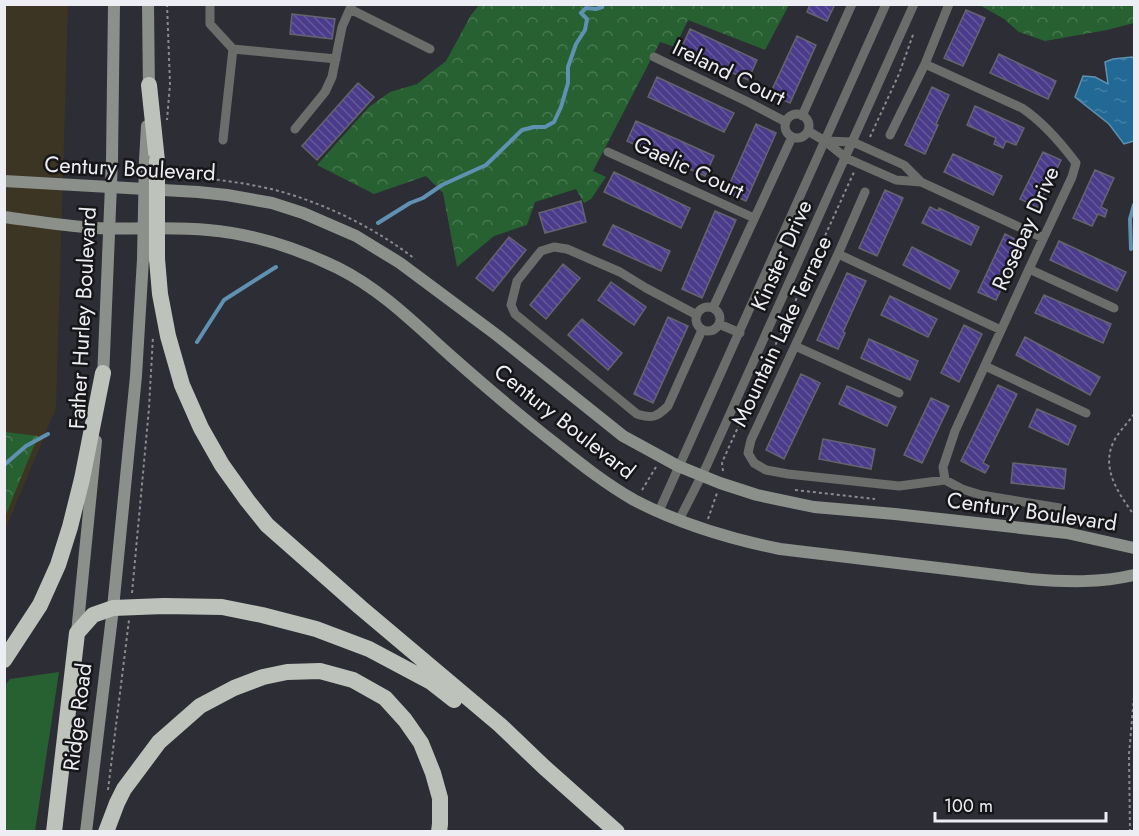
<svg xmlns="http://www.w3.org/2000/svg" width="1139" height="836" font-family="Jost,sans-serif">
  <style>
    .commercial { fill: #3d3524 }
    .green { fill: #276131 }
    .forest { fill: url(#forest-crowns) }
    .water { fill: url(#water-ripples); stroke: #5f91b2; stroke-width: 1.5 }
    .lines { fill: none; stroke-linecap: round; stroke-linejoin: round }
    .stream { stroke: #5f91b2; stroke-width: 4 }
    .building { fill: url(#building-back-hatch); stroke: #65646d; stroke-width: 1.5 }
    .path { stroke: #8a8b91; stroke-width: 2; stroke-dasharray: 3 3; stroke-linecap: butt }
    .street { stroke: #6a6d69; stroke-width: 9 }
    .secondary { stroke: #8c908a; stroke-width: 12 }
    .highway { stroke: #bdc3bb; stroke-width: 16 }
    .secondary-bridge { stroke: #8c908a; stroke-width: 12 }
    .highway-bridge { stroke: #bdc3bb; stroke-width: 16 }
    .labels { text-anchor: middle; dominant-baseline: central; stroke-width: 5; stroke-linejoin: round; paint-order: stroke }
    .street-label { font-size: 22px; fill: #edeef3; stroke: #161619 }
  </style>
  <defs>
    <pattern id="forest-crowns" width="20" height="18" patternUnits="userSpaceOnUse" patternTransform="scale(1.5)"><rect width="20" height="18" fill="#276131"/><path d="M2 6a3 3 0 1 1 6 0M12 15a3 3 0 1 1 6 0" fill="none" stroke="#47784f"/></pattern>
    <pattern id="water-ripples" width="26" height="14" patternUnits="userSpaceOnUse" patternTransform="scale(1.5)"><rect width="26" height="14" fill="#226996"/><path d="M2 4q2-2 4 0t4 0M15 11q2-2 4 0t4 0" fill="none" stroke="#427fa5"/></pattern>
    <pattern id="building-back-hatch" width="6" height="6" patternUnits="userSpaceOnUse" patternTransform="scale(1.5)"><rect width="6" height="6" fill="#4a3c8a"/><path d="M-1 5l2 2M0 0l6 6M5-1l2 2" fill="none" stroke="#64589b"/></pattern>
  </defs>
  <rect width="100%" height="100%" fill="#2d2d35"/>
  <path class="commercial" d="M 5,5 L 68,5 L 56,408 L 5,530 Z"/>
  <path class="green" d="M 59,672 L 35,831 L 5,831 L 5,685 L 10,679 Z"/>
  <path class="forest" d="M 479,5 L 789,5 L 765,50 L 688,20 L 675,47 L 660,42 L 593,171 L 606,177 L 591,199 L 584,203 L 576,189 L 535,202 L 527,225 L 494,236 L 457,267 L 443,193 L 426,176 L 374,194 L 317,165 L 369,107 L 390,92 L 417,84 L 446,61 L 471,15 Z
    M 980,5 L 1134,5 L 1134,23 L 1107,30 L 1045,41 L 1019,32 L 1004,19 Z
    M 5,432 L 38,436 L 5,517 L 4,432 Z"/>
  <path class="water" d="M 1132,57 L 1134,59 L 1134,141 L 1124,144 L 1109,124 L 1075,97 L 1083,76 L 1095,77 L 1108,84 L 1105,62 L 1113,59 Z"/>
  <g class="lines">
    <path class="stream" d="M 378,223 L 410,203 L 423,198 L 442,185 L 486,165 L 522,130 L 534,127 L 545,127 L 554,122 L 561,107 L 568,83 L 568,67 L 576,44 L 585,30 L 587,19 L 581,13 L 586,8 L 596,9 L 602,7 L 603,4
      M 1131,249 L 1130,219 L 1134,205
      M 197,342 L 224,300 L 276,267
      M 4,465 L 26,446 L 48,434"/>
  </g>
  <path class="building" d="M 810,4 L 835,4 L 827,21 L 807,12 Z
    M 966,10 L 985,18 L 963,66 L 944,58 Z
    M 292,14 L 335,19 L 332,39 L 290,34 Z
    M 690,29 L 757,60 L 748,80 L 681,49 Z
    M 797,36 L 816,45 L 790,103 L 770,94 Z
    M 999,54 L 1056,81 L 1048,99 L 990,73 Z
    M 657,77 L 734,113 L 724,132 L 648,97 Z
    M 358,83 L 374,97 L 317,160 L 302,146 Z
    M 932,87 L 949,95 L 936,124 L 938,125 L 925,154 L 905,145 Z
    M 975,106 L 1024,128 L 1016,145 L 1006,141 L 1003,148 L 994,144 L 996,138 L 967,125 Z
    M 636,121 L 714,156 L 705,176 L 627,141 Z
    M 756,124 L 776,133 L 746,201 L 726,192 Z
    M 1043,152 L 1061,160 L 1038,208 L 1020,199 Z
    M 953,154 L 1002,176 L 993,195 L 944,172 Z
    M 1095,170 L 1114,178 L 1101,207 L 1107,210 L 1105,217 L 1098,214 L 1092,226 L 1073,218 Z
    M 614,172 L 690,208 L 681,228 L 604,192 Z
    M 885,190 L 903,198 L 877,256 L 859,248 Z
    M 581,201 L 586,222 L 545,233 L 539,213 Z
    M 930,207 L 938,211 L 939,208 L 979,227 L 971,245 L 922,223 Z
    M 715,211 L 736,220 L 702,298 L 682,289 Z
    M 613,225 L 670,251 L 661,271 L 603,245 Z
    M 1005,234 L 1023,243 L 996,300 L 978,292 Z
    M 509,237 L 526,250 L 493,291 L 476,278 Z
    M 1059,241 L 1126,272 L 1117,291 L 1050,260 Z
    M 912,247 L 959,271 L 950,289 L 903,265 Z
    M 563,264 L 580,278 L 546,319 L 530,305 Z
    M 847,273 L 866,281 L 843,332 L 845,333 L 838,349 L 817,340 Z
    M 611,282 L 646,307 L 634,325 L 598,300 Z
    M 1044,295 L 1111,324 L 1103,343 L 1035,313 Z
    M 890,296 L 937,319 L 928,337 L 881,315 Z
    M 668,317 L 688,326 L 653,403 L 634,394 Z
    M 582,319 L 622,353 L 608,370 L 568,335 Z
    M 964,325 L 982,334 L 959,382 L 941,373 Z
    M 1025,337 L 1100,377 L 1090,395 L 1016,355 Z
    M 869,339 L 918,361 L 910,380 L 861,358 Z
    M 801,374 L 820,383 L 784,459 L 766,450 Z
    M 998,385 L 1017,394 L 983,463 L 989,466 L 985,473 L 961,461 Z
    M 847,386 L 896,407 L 887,426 L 839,404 Z
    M 931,398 L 949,406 L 922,463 L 904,455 Z
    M 1037,409 L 1076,426 L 1068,445 L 1029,427 Z
    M 823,439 L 875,449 L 871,469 L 819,459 Z
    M 1013,463 L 1066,469 L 1064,489 L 1011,483 Z"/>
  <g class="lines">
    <path class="path" d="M 167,4 L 170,84 L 167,120
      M 870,137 L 899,74 L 914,32
      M 88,173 L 100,173
      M 169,175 C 206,178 244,182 279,191 C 328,205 375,228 415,259
      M 1134,414 C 1128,423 1119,431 1114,441 C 1100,468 1119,494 1134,515
      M 723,471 L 722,463 L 724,458 L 854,172
      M 642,490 L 656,467
      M 795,490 L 875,499
      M 708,519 L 717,493
      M 132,593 L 149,408 L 153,336
      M 108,790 L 129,620
      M 1130,832 L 1129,754 L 1134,697"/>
    <path class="street" d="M 210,4 L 210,24 L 233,49 L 223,140
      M 350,9 L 430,49
      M 233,49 L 336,59
      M 654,57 L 748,102 L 786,122
      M 925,64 L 1022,108 C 1043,122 1061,143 1076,163 L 1072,177 L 1029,269 L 955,431 L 943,467 L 945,480
      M785 126a12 12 0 1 1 24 0a12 12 0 1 1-24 0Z
      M 802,116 L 852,4
      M 295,129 L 325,92 L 332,77 L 342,27 L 352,4
      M 808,131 L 825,141 L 846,158 L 896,180 L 921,182
      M 890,135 L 925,64 L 949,4
      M 825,141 L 853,142 L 904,165 L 921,182 L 1043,238
      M 608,152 L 754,218
      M 865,192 L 838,254 L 751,440 L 748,453 L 754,463 L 766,470 L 788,474 L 899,486 L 945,480 L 962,489 L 981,495 L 1060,508
      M 838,254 L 1001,330
      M 1029,269 L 1114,308
      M696 319a12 12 0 1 1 24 0a12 12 0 1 1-24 0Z
      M 713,308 L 792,137
      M 697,315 L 646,288 L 620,272 L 567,249 L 554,247 L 541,251 L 517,281 L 511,305 L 515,314 L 637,414 C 652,419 657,417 668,406 L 702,330
      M 719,324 L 740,333
      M 795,346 L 899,393
      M 985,366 L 1086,413
      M 659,511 L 886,4
      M 679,520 L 707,465 L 914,4"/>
    <path class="secondary" d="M 148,4 L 149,93
      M 112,160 L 114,4
      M 145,160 L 147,126
      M 4,181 L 198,192 L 227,195 L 272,203 L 303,213 L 356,236 L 400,263 L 498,336 L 623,436 L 678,466 L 720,483 L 757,495 L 814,507 L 895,514 L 1067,533 L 1134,548
      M 4,217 C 34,221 65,226 95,228 C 132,230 171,226 208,230 C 254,234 297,248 338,268 C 382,290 416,325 452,357 C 486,387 521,417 557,445 C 582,465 606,484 634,500 C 680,524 730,539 780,549 L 1030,579 C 1066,582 1100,583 1134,575
      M 103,379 L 108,258
      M 77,633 L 96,441
      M 86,832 L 113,608 L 136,376 L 143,259"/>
    <path class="highway" d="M 149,85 L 157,161
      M 157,259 L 160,294 L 168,336 L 182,385 L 201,428 L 222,465 L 247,500 L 267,525 L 360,607 L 500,725 L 544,767 L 617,832
      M 4,660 L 40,605 L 58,565 L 70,527 L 82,479 L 103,373
      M 54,832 L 77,633 L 93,615 L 113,608 L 164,606 L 222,607 L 262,615 L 316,629 L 369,649 L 431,682 L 454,700
      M 106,832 L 117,803 L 124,789 L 159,742 L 200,706 L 234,688 L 263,677 L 287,672 L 320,671 L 353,680 L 385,698 L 405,720 L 421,743 L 433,773 L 440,798 L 440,824 L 439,832"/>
    <path class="secondary-bridge" d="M 108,258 L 112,160
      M 143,259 L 145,160"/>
    <path class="highway-bridge" d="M 157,161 L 157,259"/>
  </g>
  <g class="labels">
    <g class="street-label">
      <text transform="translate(729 72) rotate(26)">Ireland Court</text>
      <text transform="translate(689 167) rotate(25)">Gaelic Court</text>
      <text transform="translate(130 168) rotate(3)">Century Boulevard</text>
      <text transform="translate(1025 228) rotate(-66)">Rosebay Drive</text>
      <text transform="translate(781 255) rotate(-66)">Kinster Drive</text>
      <text transform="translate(82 318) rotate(-87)">Father Hurley Boulevard</text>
      <text transform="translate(781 331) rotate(-65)">Mountain Lake Terrace</text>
      <text transform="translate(565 421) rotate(38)">Century Boulevard</text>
      <text transform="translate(1032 511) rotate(8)">Century Boulevard</text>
      <text transform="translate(77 717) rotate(-83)">Ridge Road</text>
    </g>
  </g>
  <rect width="1139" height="836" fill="none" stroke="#edeef3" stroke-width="12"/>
  <path d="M935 812v9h171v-9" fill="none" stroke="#edeef3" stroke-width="3"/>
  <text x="944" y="812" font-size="18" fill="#edeef3" stroke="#161619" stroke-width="4.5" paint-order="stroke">100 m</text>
</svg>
